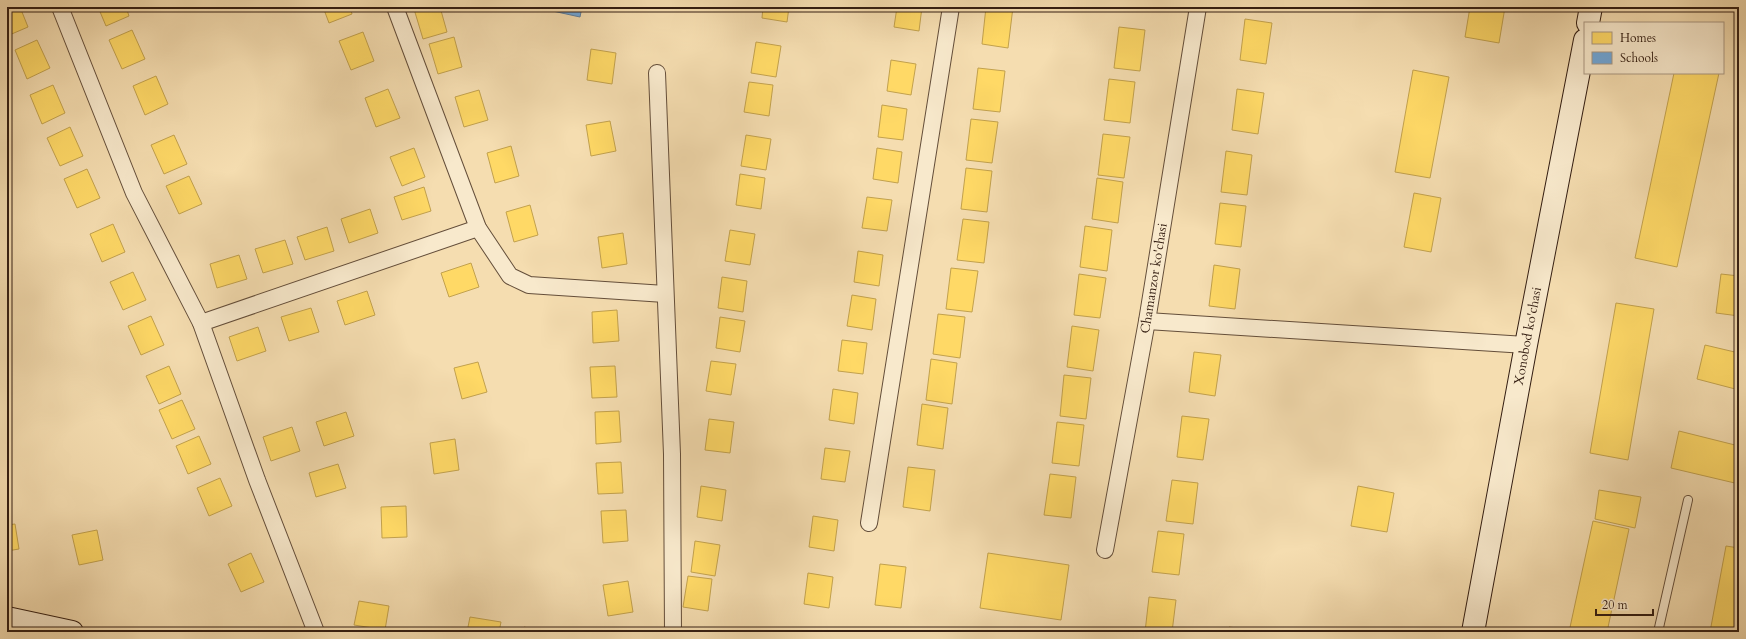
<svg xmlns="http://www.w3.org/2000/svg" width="1746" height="639" font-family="Cardo,serif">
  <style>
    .homes { fill: #ffd966; stroke: #c2a14d }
    .schools { fill: #6fa8dc; stroke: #5d7f9f }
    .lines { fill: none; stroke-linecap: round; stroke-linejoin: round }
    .service-casing { stroke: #644e3a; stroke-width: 10 }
    .minor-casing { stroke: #644e3a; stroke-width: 18 }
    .secondary-casing { stroke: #341e12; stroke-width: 24 }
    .service { stroke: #f8e9cc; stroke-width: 8 }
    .minor { stroke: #f8e9cc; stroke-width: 16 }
    .secondary { stroke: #f8e9cc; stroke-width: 22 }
    .labels { text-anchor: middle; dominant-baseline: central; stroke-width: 4; stroke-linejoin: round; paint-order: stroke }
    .street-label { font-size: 13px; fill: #341e12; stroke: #f8e9cc }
  </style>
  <rect width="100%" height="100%" fill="#f5ddb0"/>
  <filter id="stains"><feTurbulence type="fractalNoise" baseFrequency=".005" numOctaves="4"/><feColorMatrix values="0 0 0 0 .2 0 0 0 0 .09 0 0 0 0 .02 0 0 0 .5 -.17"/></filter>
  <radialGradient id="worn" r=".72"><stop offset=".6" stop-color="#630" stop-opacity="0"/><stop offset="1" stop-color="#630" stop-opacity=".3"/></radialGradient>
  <path class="homes" d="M 7,7 L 20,7 L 28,27 L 7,36 Z
    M 98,7 L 126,7 L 129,16 L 106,26 Z
    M 323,7 L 350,7 L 352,14 L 329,23 Z
    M 420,7 L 440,7 L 447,32 L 423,39 L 414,9 Z
    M 763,7 L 789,7 L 787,22 L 762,18 Z
    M 897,7 L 922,7 L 919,31 L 894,27 Z
    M 986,7 L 1013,7 L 1008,48 L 982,44 Z
    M 1470,7 L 1505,7 L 1499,43 L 1465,37 Z
    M 1245,19 L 1272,23 L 1266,64 L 1240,60 Z
    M 1119,27 L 1145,30 L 1140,71 L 1114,68 Z
    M 132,30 L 145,59 L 122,69 L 109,40 Z
    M 363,32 L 374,61 L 351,70 L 339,41 Z
    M 454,37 L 462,67 L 438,74 L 429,44 Z
    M 37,40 L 50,68 L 27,79 L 15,50 Z
    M 756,42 L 781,46 L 776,77 L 751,73 Z
    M 591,49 L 616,53 L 612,84 L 587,80 Z
    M 891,60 L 916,64 L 911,95 L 887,91 Z
    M 978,68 L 1005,71 L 1000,112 L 973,109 Z
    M 1413,70 L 1449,77 L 1430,178 L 1395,172 Z
    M 1674,73 L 1719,73 L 1677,267 L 1635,258 Z
    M 156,76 L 168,104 L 145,115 L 133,86 Z
    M 1109,79 L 1135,82 L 1130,123 L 1104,120 Z
    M 749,82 L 773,85 L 769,116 L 744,112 Z
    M 53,85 L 65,113 L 42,124 L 30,95 Z
    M 388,89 L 400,118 L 376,127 L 365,98 Z
    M 1237,89 L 1264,93 L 1258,134 L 1232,130 Z
    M 479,90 L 488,120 L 464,127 L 455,97 Z
    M 882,105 L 907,109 L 903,140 L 878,137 Z
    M 971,119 L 998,122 L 992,163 L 966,160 Z
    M 610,121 L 616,151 L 591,156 L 586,125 Z
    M 70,127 L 83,156 L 60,166 L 47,138 Z
    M 1103,134 L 1130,137 L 1124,178 L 1098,175 Z
    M 174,135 L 187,164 L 164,174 L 151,145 Z
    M 746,135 L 771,139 L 766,170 L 741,166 Z
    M 511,146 L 519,176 L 495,183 L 487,153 Z
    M 414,148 L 425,177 L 402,186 L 390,157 Z
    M 877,148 L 902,152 L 898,183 L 873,179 Z
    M 1226,151 L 1252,155 L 1247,195 L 1221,192 Z
    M 966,168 L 992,171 L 987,212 L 961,209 Z
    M 87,169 L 100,198 L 77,208 L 64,179 Z
    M 740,174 L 765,178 L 761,209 L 736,205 Z
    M 189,176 L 202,204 L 179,214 L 166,186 Z
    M 1097,178 L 1123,182 L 1118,223 L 1092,219 Z
    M 424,187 L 431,211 L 402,220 L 394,197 Z
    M 1414,193 L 1441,198 L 1431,252 L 1404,247 Z
    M 867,197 L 892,200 L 887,231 L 862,228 Z
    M 1220,203 L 1246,206 L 1241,247 L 1215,244 Z
    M 530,205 L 538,235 L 514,242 L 506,212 Z
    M 370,209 L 378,233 L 349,243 L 341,219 Z
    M 963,219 L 989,222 L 984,263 L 957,260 Z
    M 113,224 L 125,252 L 102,262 L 90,234 Z
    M 1085,226 L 1112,230 L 1107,271 L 1080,267 Z
    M 327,227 L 334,251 L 305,260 L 297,237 Z
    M 730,230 L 755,234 L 750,265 L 725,261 Z
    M 623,233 L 627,264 L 602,268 L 598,237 Z
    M 285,240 L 293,264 L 263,273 L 255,249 Z
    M 858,251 L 883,255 L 879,286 L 854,282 Z
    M 239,255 L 247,279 L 217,288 L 210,264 Z
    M 471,263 L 479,287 L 449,297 L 441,273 Z
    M 1214,265 L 1240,269 L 1235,309 L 1209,306 Z
    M 951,268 L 978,271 L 972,312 L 946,309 Z
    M 133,272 L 146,300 L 123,310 L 110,282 Z
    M 1079,274 L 1106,278 L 1100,318 L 1074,315 Z
    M 1721,274 L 1739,276 L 1739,316 L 1716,313 Z
    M 722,277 L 747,281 L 743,312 L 718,308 Z
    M 367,291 L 375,315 L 345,325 L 337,301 Z
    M 852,295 L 876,299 L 872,330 L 847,326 Z
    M 1616,303 L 1654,309 L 1628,460 L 1590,453 Z
    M 311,308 L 319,332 L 289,341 L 281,317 Z
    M 617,310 L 619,341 L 593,343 L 592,312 Z
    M 938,314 L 965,317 L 960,358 L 933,354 Z
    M 151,316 L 164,345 L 141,355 L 128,326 Z
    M 720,317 L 745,321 L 740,352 L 716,348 Z
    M 1072,326 L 1099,330 L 1093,371 L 1067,367 Z
    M 258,327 L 266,351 L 237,361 L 229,337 Z
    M 842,340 L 867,343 L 863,374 L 838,371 Z
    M 1705,345 L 1739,353 L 1739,390 L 1697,379 Z
    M 1194,352 L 1221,355 L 1215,396 L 1189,392 Z
    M 931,359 L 957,363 L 952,404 L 926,400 Z
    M 711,361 L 736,364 L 731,395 L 706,391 Z
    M 478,362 L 487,392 L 462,399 L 454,368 Z
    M 169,366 L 181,394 L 159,404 L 146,376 Z
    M 615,366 L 617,397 L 592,398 L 590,367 Z
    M 1064,375 L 1091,378 L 1086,419 L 1060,416 Z
    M 833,389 L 858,393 L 854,424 L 829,420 Z
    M 182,400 L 195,429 L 172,439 L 159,410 Z
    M 922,404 L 948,408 L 943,449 L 917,445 Z
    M 619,411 L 621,442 L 596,444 L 595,412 Z
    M 346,412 L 354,436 L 324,446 L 316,422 Z
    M 1182,416 L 1209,419 L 1203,460 L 1177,457 Z
    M 709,419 L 734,422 L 730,453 L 705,450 Z
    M 1057,422 L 1084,425 L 1079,466 L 1052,463 Z
    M 292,427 L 300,451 L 271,461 L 263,437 Z
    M 1679,431 L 1739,446 L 1739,484 L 1671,468 Z
    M 199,436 L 211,464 L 188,474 L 176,446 Z
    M 455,439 L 459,470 L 434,474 L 430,443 Z
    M 825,448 L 850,451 L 845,482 L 821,479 Z
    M 621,462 L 623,493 L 598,494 L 596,463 Z
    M 338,464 L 346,488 L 316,497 L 309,473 Z
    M 908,467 L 935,470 L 930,511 L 903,507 Z
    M 1050,474 L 1076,477 L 1071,518 L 1044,515 Z
    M 220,478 L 232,506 L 209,516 L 197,488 Z
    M 1172,480 L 1198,483 L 1193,524 L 1166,521 Z
    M 701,486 L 726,490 L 722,521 L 697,517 Z
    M 1358,486 L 1394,493 L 1387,532 L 1351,526 Z
    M 1599,490 L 1641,497 L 1635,528 L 1595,519 Z
    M 406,506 L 407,537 L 382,538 L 381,507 Z
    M 626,510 L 628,541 L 603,543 L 601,511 Z
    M 813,516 L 838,520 L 834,551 L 809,547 Z
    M 1593,521 L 1629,529 L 1607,632 L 1569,632 Z
    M 15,524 L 19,549 L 7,551 L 7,525 Z
    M 97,530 L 103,560 L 79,565 L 72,535 Z
    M 1158,531 L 1184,534 L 1179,575 L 1152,572 Z
    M 695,541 L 720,545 L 715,576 L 691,572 Z
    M 1726,546 L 1739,548 L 1739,632 L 1710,632 Z
    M 251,553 L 264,582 L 241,592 L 228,564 Z
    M 988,553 L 1069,565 L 1061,620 L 980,608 Z
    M 880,564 L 906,567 L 901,608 L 875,605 Z
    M 808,573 L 833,577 L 829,608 L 804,604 Z
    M 688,576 L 712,579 L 708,611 L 683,607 Z
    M 628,581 L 633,612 L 608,616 L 603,585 Z
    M 1149,597 L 1176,600 L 1172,632 L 1145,632 Z
    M 359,601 L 389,606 L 385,630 L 354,625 Z
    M 470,617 L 501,622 L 499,632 L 467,632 Z
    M 524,627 L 545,632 L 523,632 Z
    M 1229,627 L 1268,632 L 1229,632 Z"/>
  <path class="schools" d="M 549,7 L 582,7 L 580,17 L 548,10 Z"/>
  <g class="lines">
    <g class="service-casing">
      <path id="service" d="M 1658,632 L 1688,500"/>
    </g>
    <g class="minor-casing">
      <g id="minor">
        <path d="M 60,7 L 134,193 L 201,323 L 257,480 L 316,632"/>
        <path d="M 395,7 L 478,228 L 510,276 L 529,285 L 665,294"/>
        <path d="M 657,73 L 672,454 L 673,632"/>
        <path d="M 1147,321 L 1526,345"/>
        <path d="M 201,323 L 478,228"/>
        <path d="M 869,523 L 951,7"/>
        <path id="s1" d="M 1105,550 L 1147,321 L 1198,7"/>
      </g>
    </g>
    <g class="secondary-casing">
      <g id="secondary">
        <path d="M 1588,23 L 1591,7"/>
        <path d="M 7,618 L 72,632"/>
        <path id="s2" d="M 1473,632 L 1526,345 L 1585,40"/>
      </g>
    </g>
    <use href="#service" class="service"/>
    <use href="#minor" class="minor"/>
    <use href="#secondary" class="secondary"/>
  </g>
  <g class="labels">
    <g class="street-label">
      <text stroke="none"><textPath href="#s1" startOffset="276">Chamanzor ko'chasi</textPath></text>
      <text stroke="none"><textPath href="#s2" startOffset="301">Xonobod ko'chasi</textPath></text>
    </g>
  </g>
  <rect width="1746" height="639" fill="none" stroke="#f5ddb0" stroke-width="24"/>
  <rect x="8" y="8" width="1730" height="623" fill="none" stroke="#341e12" stroke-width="2"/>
  <rect x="12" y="12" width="1722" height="615" fill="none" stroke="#341e12"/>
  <rect x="1584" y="22" width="140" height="52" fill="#f8e9cc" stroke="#aa9882"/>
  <rect x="1592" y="32" width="20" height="12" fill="#ffd966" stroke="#aa9882"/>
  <text x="1620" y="42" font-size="12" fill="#341e12">Homes</text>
  <rect x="1592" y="52" width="20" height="12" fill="#6fa8dc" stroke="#aa9882"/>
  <text x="1620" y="62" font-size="12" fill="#341e12">Schools</text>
  <path d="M1596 609v6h57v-6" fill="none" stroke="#341e12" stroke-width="2"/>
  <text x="1602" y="609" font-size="12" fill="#341e12" stroke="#f8e9cc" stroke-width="3" paint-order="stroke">20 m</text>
  <rect width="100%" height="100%" filter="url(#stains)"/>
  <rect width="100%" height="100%" fill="url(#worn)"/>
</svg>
